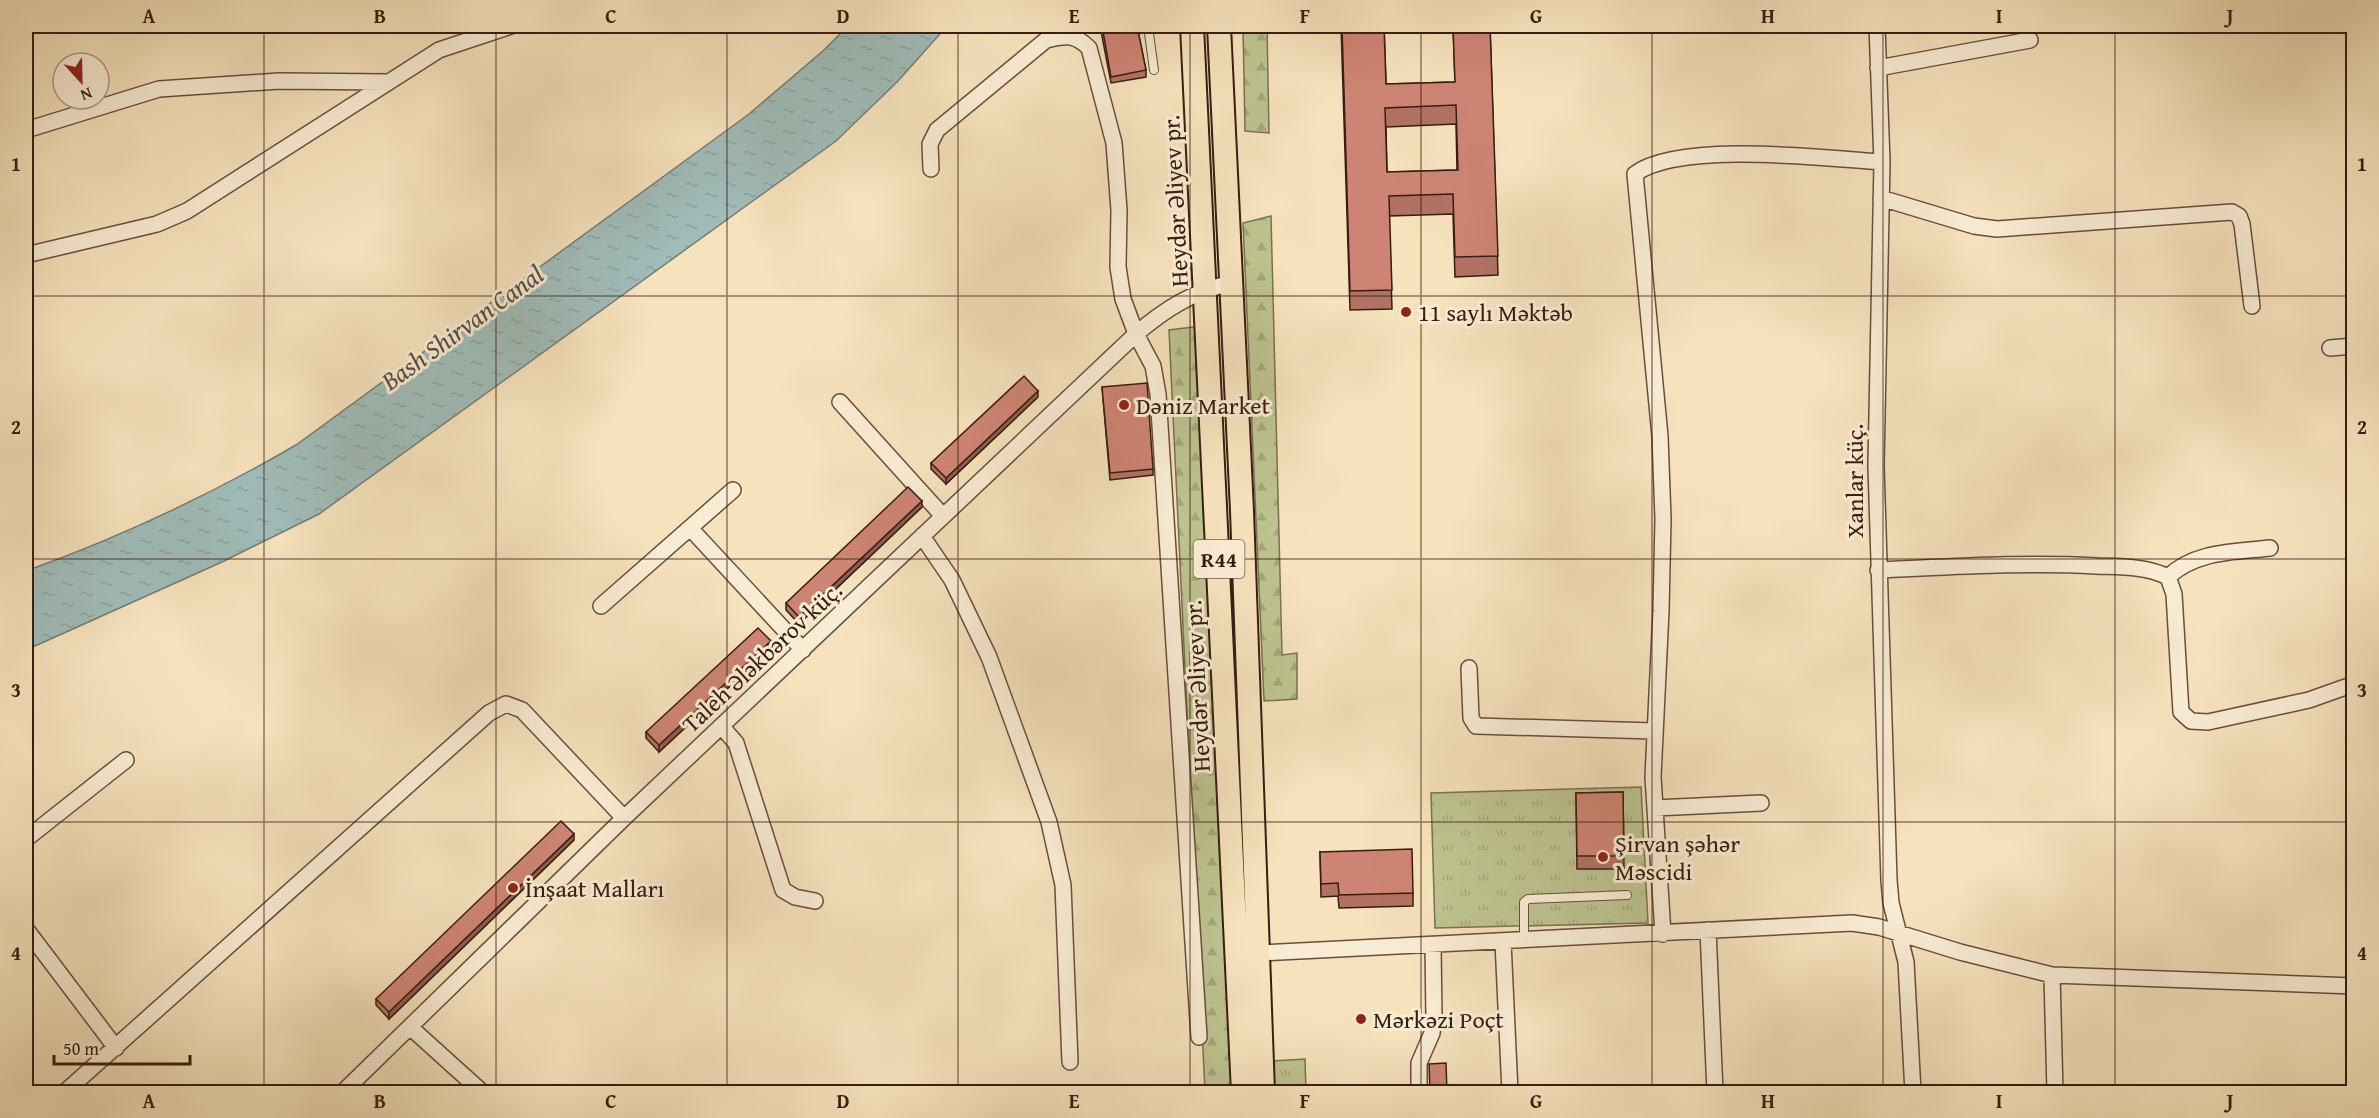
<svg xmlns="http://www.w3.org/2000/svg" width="2379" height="1118" font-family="'Gentium Book Plus',serif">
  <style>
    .grass { fill: url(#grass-tufts); stroke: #7a7050; stroke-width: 1.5 }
    .forest { fill: url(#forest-firs); stroke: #7a7050; stroke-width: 1.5 }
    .water { fill: url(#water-ripples); stroke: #767c75; stroke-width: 1.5 }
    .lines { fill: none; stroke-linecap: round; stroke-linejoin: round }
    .service-casing { stroke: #684e3b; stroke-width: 10 }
    .minor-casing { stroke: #684e3b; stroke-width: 18 }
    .primary-casing { stroke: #381c10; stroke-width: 26 }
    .service { stroke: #f9ecd4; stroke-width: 8 }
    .minor { stroke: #f9ecd4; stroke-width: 15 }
    .primary { stroke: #f6e2bd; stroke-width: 22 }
    .wall { fill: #b17264; stroke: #381c10; stroke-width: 1.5; fill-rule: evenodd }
    .shaded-wall { fill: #905c51; stroke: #381c10; stroke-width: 1.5 }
    .building { fill: #ce8474; stroke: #381c10; stroke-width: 1.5; fill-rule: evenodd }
    .grid { fill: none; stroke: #381c10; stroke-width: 1.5; stroke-opacity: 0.55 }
    .poi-dot { fill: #8f2418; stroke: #f9ecd4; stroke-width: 2 }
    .labels { text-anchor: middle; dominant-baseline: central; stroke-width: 6; stroke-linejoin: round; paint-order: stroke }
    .shield { fill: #f9ecd4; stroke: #725a4b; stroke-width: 1.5 }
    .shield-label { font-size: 22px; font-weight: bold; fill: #381c10 }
    .street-label { font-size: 24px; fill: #381c10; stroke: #f9ecd4 }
    .poi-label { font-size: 24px; fill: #381c10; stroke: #f9ecd4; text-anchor: start }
    .water-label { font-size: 26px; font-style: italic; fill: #574c43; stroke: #f9ecd4 }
    .neatline { fill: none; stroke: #381c10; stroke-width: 2 }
    .grid-label { font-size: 20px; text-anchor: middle; font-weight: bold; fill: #381c10 }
  </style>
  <defs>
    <pattern id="grass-tufts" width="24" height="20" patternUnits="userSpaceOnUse" patternTransform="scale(1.5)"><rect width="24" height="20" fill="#bdc390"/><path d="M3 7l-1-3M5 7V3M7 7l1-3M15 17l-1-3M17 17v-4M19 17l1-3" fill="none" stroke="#a3a77b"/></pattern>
    <pattern id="forest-firs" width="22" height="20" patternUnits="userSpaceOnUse" patternTransform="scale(1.5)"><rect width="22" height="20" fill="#bdc390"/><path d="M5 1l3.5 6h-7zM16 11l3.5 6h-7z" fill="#a3a77b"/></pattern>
    <pattern id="water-ripples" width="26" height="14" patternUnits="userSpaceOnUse" patternTransform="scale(1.5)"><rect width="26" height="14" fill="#a0bcb9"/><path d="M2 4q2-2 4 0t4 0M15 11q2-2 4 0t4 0" fill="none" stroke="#8ba19e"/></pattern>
  </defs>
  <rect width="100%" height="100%" fill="#f6e2bd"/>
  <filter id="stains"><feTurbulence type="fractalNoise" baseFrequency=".00333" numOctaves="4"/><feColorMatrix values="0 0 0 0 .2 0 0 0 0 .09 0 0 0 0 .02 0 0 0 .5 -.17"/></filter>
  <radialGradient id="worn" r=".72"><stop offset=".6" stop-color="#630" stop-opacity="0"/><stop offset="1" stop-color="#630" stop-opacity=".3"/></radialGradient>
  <path class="grass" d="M 1641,787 L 1648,923 L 1435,928 L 1431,793 Z
    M 1305,1059 L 1306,1092 L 1273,1092 L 1272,1061 Z"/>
  <path class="forest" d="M 1243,26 L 1267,26 L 1269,133 L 1245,131 Z
    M 1271,216 L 1282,655 L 1297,653 L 1297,699 L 1264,701 L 1243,223 Z
    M 1201,326 L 1234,1092 L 1205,1092 L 1169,330 Z"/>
  <path class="water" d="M 848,26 L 947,26 L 898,81 L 836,141 L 319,514 L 222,562 L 26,650 L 26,571 C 121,537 208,496 296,445 L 749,114 L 824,50 Z"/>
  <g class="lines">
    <g class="service-casing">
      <path id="service" d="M 1148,26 L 1154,70
        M 1524,940 L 1524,902 L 1528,899 L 1627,895"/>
    </g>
    <g class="minor-casing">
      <path id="minor" d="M 1877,26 L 1882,162 L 1876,466 L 1889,880 L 1891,903 L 1906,962 L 1913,1092
        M 1878,68 L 2030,40
        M 26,130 L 159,89 L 279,81 L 388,82
        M 931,169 L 930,144 L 937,130 L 1046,40 C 1065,35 1075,34 1089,48 L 1114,143 L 1119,210 L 1118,267 L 1123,299 L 1136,334 L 1153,366 L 1158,394 L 1199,1037
        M 1881,198 L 1974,226 L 1997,229 L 2232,212 L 2239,216 L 2242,224 L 2252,306
        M 26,255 L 157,224 L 187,211 L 439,50 L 511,26
        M 2330,348 L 2354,346
        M 840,402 L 942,515
        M 690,528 L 803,650
        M 922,536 L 952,580 L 989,657 L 1049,822 L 1063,885 L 1070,1062
        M 1878,570 C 1950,567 2023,562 2096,566 C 2120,567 2146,566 2168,577 C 2195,551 2234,552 2270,548
        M 2168,577 L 2174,594 L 2181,712 L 2191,721 L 2208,722 L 2309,700 L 2354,684
        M 601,606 L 733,490
        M 1469,668 L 1471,718 L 1476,726 L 1654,731
        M 722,727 L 736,743 L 783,890 L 795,897 L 815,901
        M 1655,808 L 1761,803
        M 26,839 L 126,760
        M 26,929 L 116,1048
        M 1708,930 L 1715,1092
        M 1663,934 L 1653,777 L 1661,611 L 1663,519 L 1660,436 L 1635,174 C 1679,141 1825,158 1882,162
        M 1503,942 L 1510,1092
        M 1258,953 L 1852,923 L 1879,927 L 1960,952 L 2052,975 L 2354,986
        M 2052,975 L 2055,1092
        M 410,1027 L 482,1092
        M 65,1092 L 489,713 L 506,704 L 522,710 L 624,818
        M 343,1092 L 624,818 L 1136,334 C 1165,309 1194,291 1231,283
        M 1419,1092 L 1419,1063 L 1432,1033 L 1434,1019 L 1433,945"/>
    </g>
    <g class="primary-casing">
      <path id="primary" d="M 1192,26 L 1243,1092
        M 1219,26 L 1242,511 L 1263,1092"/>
    </g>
    <use href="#service" class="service"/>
    <use href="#minor" class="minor"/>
    <use href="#primary" class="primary"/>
  </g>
  <path class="wall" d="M 1100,26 L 1137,26 L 1146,70 L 1146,77 L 1111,83 Z
    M 1341,26 L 1384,26 L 1386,84 L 1455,82 L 1453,26 L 1490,26 L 1498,275 L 1455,277 L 1453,214 L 1389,216 L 1392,309 L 1350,310 ZM 1456,124 L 1457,170 L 1387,172 L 1386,127 Z
    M 1102,387 L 1153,469 L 1153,475 L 1110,480 Z
    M 1038,397 L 946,484 L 931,469 L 931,463 Z
    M 922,507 L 799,624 L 786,610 L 786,603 Z
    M 771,648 L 659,752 L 646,738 L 646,732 Z
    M 1623,792 L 1624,869 L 1577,869 L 1576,793 Z
    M 574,840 L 389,1019 L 376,1005 L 376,999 Z
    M 1320,852 L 1413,893 L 1413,906 L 1339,908 L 1338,896 L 1321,897 Z"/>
  <path class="shaded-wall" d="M 1038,391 L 1038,397 L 946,484 L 946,478 Z
    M 922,501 L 922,507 L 799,624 L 799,617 Z
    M 771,641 L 771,648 L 659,752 L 659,745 Z
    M 574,834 L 574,840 L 389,1019 L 389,1012 Z"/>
  <path class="building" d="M 1102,26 L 1137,26 L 1146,70 L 1111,77 Z
    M 1342,26 L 1384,26 L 1386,84 L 1455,82 L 1453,26 L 1490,26 L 1498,256 L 1455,257 L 1453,194 L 1389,196 L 1392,290 L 1350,291 ZM 1456,105 L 1458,170 L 1387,172 L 1385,108 Z
    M 1024,376 L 1038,391 L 946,478 L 931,463 Z
    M 1147,383 L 1153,469 L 1110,473 L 1102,387 Z
    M 908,487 L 922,501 L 799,617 L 786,603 Z
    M 758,628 L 771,641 L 659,745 L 646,732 Z
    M 1623,792 L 1624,856 L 1577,856 L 1576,793 Z
    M 561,821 L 574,834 L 389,1012 L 376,999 Z
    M 1412,849 L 1413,893 L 1339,895 L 1338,883 L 1321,884 L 1320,852 Z
    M 1446,1063 L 1447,1092 L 1430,1092 L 1429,1064 Z"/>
  <path class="grid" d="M 264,26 L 264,1092M 496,26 L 496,1092M 727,26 L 727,1092M 958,26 L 958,1092M 1190,26 L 1190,1092M 1421,26 L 1421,1092M 1652,26 L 1652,1092M 1883,26 L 1883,1092M 2115,26 L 2115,1092M 26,296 L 2354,296M 26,559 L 2354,559M 26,822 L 2354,822"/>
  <g class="poi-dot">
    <circle cx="1406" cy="312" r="6"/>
    <circle cx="1124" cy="405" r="6"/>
    <circle cx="1603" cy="857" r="6"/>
    <circle cx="513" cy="888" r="6"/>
    <circle cx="1361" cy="1019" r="6"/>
  </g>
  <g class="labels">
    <rect class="shield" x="1193.5" y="540" width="51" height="38" rx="4.5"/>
    <g class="shield-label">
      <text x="1219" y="559">R44</text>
    </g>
    <g class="street-label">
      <text transform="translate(1175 201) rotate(-93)">Heydər Əliyev pr.</text>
      <text transform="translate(1854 481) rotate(-90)">Xanlar küç.</text>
      <text transform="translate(762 657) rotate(-43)">Taleh Ələkbərov küç.</text>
      <text transform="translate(1197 686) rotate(-93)">Heydər Əliyev pr.</text>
    </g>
    <g class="poi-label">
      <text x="1418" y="312">11 saylı Məktəb</text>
      <text x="1136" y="405">Dəniz Market</text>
      <text x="1615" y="843">Şirvan şəhər<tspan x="1615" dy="28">Məscidi</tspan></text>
      <text x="525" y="888">İnşaat Malları</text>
      <text x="1373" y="1019">Mərkəzi Poçt</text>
    </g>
    <g class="water-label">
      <text transform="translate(462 327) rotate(-36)">Bash Shirvan Canal</text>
    </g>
  </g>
  <rect width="2379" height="1118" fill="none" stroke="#f6e2bd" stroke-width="66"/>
  <g transform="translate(81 81) rotate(158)"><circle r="28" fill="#f9ecd4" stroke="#ac9986" stroke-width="1.5"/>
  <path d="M0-4.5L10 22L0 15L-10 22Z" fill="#8f2418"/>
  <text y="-9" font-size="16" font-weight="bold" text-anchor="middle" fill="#381c10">N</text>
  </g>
  <path d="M54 1055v9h136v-9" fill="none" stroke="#381c10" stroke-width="3"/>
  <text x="63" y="1055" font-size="18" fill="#381c10" stroke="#f9ecd4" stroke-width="4.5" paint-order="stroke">50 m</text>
  <rect x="33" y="33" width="2313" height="1052" class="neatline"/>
  <g class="grid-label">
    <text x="149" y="23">A</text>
    <text x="380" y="23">B</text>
    <text x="611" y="23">C</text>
    <text x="843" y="23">D</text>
    <text x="1074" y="23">E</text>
    <text x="1305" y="23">F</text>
    <text x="1536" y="23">G</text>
    <text x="1768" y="23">H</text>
    <text x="1999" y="23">I</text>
    <text x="2230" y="23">J</text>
    <text x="16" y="171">1</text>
    <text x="2362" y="171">1</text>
    <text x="16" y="434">2</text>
    <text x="2362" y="434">2</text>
    <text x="16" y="697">3</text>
    <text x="2362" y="697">3</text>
    <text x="16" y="960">4</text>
    <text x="2362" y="960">4</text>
    <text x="149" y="1108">A</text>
    <text x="380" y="1108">B</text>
    <text x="611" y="1108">C</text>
    <text x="843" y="1108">D</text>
    <text x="1074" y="1108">E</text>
    <text x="1305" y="1108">F</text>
    <text x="1536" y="1108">G</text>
    <text x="1768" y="1108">H</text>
    <text x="1999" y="1108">I</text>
    <text x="2230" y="1108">J</text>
  </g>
  <rect width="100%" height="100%" filter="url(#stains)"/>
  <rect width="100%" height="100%" fill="url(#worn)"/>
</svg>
